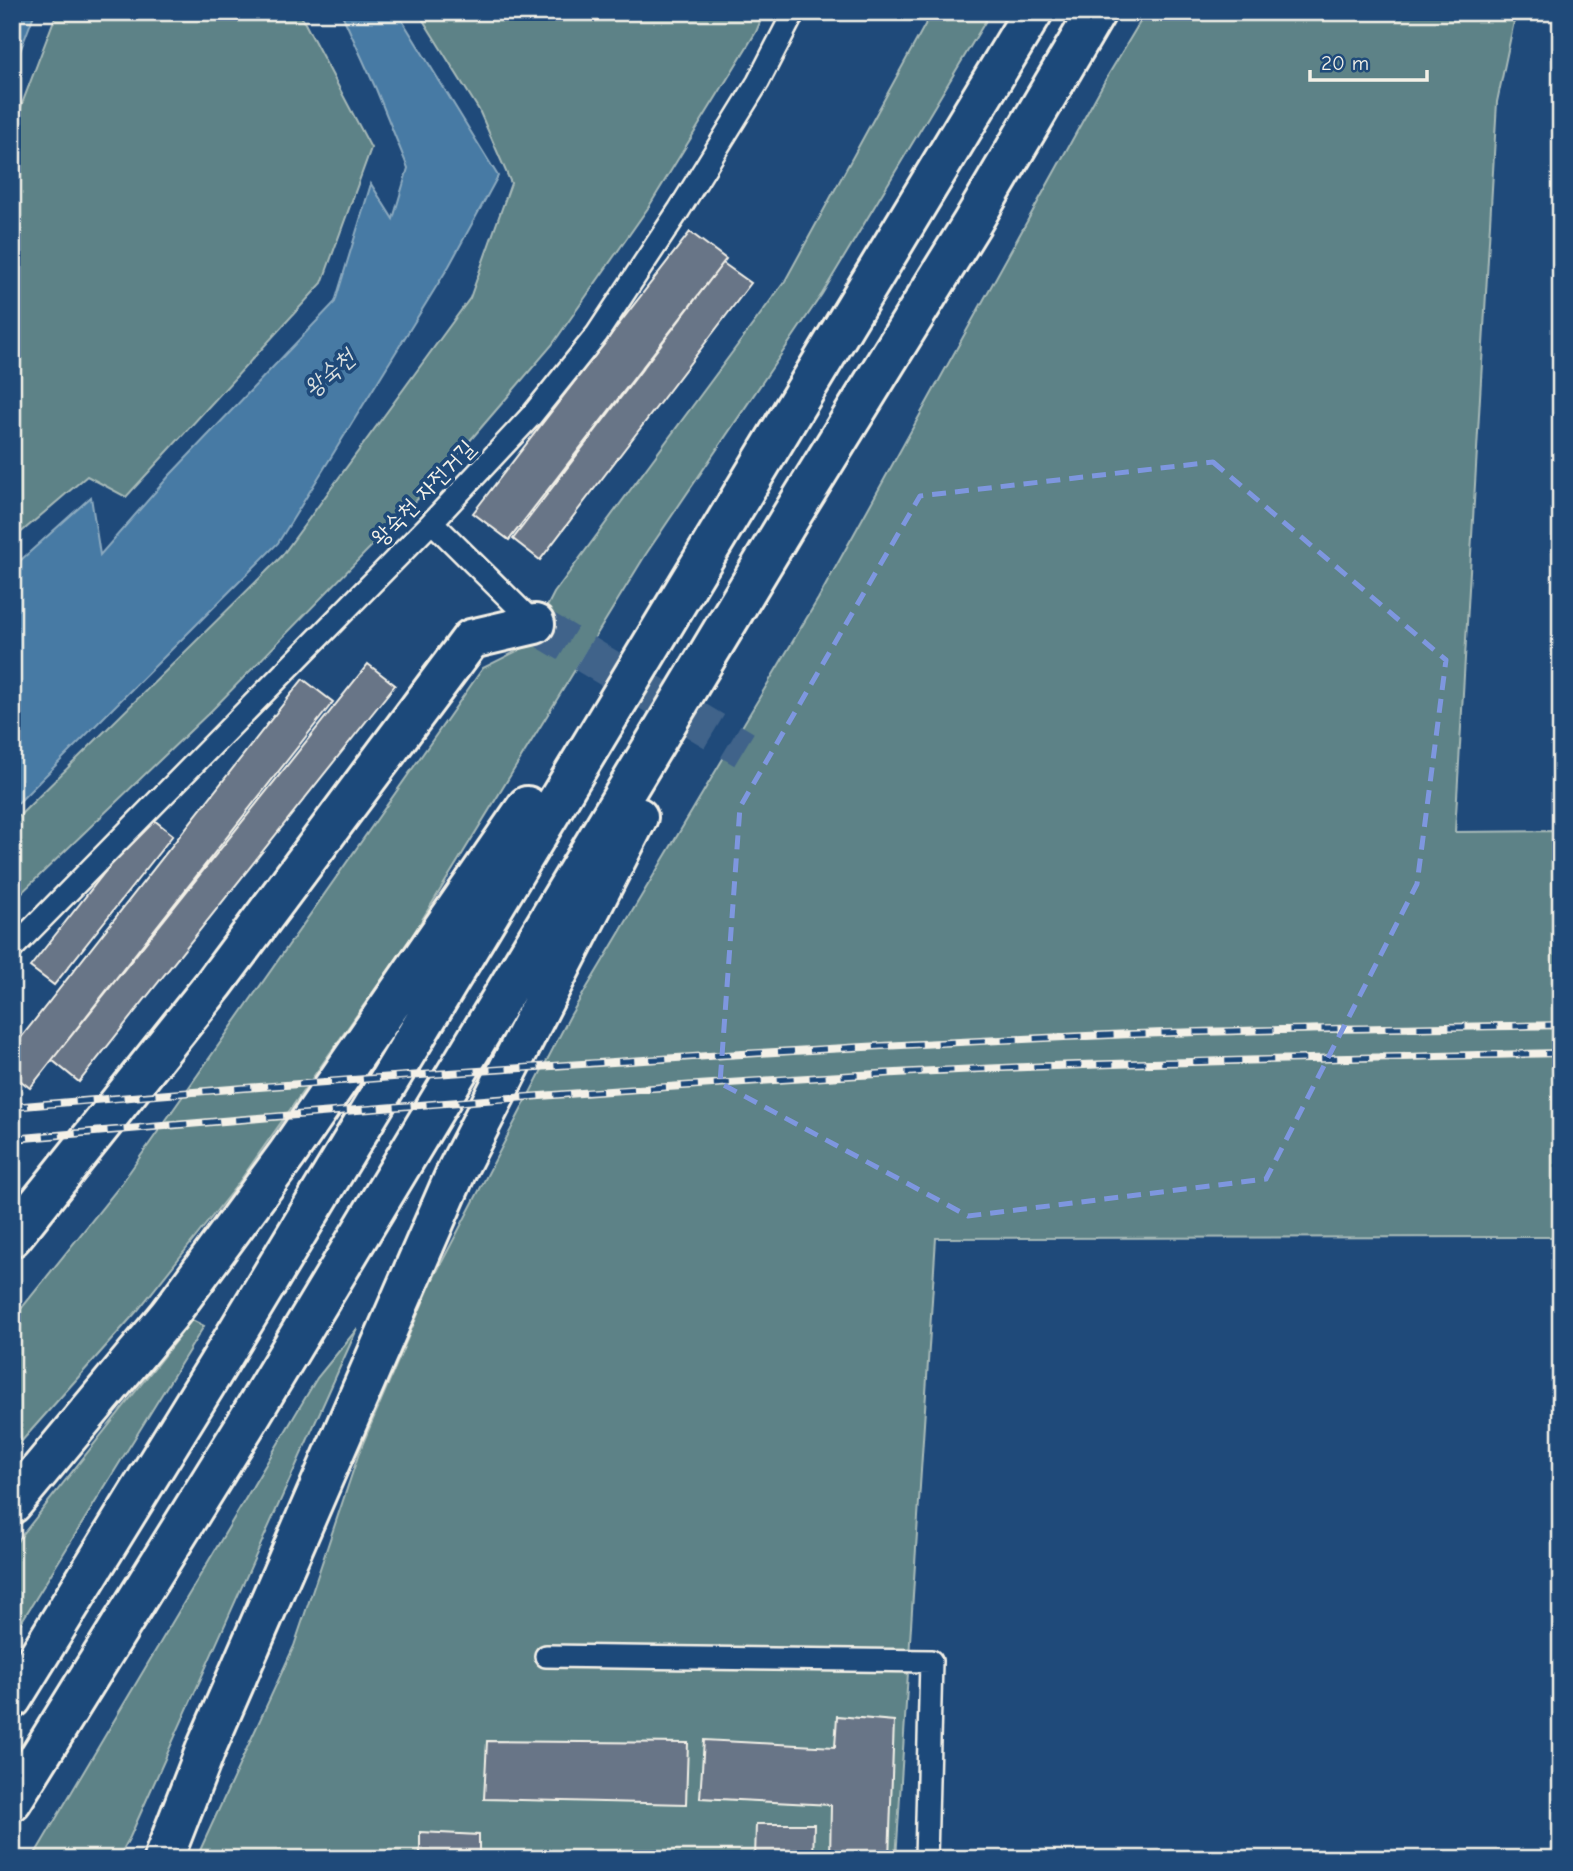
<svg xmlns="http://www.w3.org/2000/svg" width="1573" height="1871" font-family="'Comic Neue','Poor Story',sans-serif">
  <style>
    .green { fill: #5d8287; stroke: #a8bab8; stroke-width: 2 }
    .water { fill: #477aa4; stroke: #8caabf; stroke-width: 2 }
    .building { fill: #687487; stroke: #f4f1e8; stroke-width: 2 }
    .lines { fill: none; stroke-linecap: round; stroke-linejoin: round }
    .street-tunnel { stroke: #3f638a; stroke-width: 38; stroke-dasharray: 38 19; stroke-linecap: butt }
    .lane-casing { stroke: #f4f1e8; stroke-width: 26 }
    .street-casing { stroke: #f4f1e8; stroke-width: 44 }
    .highway-casing { stroke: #f4f1e8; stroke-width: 44 }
    .lane { stroke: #1f4a7a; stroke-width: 21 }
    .street { stroke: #1f4a7a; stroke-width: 38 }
    .highway { stroke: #1f4a7a; stroke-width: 38 }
    .rail-casing { stroke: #f4f1e8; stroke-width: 8 }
    .rail { stroke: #1f4a7a; stroke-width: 5; stroke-dasharray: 16; stroke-linecap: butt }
    .marked { fill: none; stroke: #7e97df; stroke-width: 5; stroke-dasharray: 14 9; stroke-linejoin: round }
    .labels { text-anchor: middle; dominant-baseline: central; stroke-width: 7; stroke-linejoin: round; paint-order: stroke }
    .street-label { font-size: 23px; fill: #f4f1e8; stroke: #1f4a7a }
    .water-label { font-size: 24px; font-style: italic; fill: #dadfde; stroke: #1f4a7a }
  </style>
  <rect width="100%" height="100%" fill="#1f4a7a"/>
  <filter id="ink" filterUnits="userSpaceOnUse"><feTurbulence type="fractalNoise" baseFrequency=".0143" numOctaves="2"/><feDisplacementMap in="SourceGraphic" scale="14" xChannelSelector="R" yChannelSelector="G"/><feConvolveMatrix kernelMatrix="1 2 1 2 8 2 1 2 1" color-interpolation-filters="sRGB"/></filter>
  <g filter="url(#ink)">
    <path class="green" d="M 57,12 L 299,12 L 371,148 L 322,283 L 126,497 L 87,476 L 12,540 L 12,130 Z
      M 418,12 L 764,12 L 756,32 L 648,208 L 552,345 L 437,479 L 212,710 L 12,902 L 12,823 L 281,557 L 470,298 L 511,183 L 479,110 Z
      M 932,12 L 991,12 L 822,294 L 646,554 L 409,941 L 237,1185 L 138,1310 L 12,1452 L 12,1320 L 119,1187 L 483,668 L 527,646 L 554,593 L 785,281 Z
      M 1146,12 L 1516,12 L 1497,102 L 1455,832 L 1561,831 L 1561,1237 L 936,1238 L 896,1859 L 196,1859 L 294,1646 L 360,1450 L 432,1281 L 570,1016 L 818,599 L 1107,77 Z
      M 192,1320 L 204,1326 L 12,1637 L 12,1548 Z
      M 357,1329 L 130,1837 L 118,1859 L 32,1859 L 317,1378 Z"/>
    <path class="water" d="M 12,12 L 35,12 L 12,72 Z
      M 341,12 L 397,12 L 498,176 L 449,266 L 278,543 L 12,809 L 12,568 L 91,497 L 100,555 L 170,475 L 335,302 L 371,184 L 393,219 L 408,168 L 376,89 Z"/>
    <path class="building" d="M 690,232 L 726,259 L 509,540 L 473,513 Z
      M 723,263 L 751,283 L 540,560 L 513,539 Z
      M 368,664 L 395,685 L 79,1082 L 52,1060 Z
      M 303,679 L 333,702 L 30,1088 L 12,1074 L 12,1049 Z
      M 149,816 L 173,835 L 54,985 L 30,967 Z
      M 837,1716 L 894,1721 L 889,1859 L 830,1859 L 831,1805 L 700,1798 L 704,1740 L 835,1747 Z
      M 487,1741 L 688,1743 L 686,1804 L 484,1799 Z
      M 756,1824 L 814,1824 L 813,1859 L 755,1859 Z
      M 420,1832 L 479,1835 L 479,1859 L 420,1859 Z"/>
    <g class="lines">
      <path class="street-tunnel" d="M 535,624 L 744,749"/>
      <g class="lane-casing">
        <path id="lane" d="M 432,522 L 535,624
          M 12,949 L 432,522 L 532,415 L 597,334 L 679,210 L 758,82 L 794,12
          M 546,1656 L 931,1661 L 926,1859"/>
      </g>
      <g class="street-casing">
        <path id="street" d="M 12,1237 L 214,984 L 471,639 L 535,624"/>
      </g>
      <g class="highway-casing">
        <path id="highway" d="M 12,1504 L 169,1315 L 288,1153 L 527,806
          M 12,1699 L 217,1366 L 1033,12
          M 12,1801 L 244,1427 L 793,513 L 972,223 L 1096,12
          M 163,1859 L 207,1746 L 457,1170 L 638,817"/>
      </g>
      <use href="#lane" class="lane"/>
      <use href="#street" class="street"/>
      <use href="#highway" class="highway"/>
      <g class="rail-casing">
        <path id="rail" d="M 12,1107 C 377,1076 743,1051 1109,1035 C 1259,1029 1410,1028 1561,1025
          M 12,1139 C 312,1113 613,1088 914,1072 C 1129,1061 1345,1059 1561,1053"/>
      </g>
      <use href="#rail" class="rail"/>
    </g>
  </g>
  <path class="marked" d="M 1213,462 L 1446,660 L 1417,884 L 1266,1179 L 968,1216 L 720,1083 L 740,807 L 920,496 Z"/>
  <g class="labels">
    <g class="street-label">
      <text transform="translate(423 493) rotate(-46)">왕숙천 자전거길</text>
    </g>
    <g class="water-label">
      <text transform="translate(329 373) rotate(-41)">왕숙천</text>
    </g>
  </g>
  <rect width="1573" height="1871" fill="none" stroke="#1f4a7a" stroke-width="42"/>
  <rect x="21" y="21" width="1531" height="1829" fill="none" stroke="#f4f1e8" stroke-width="2.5" filter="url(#ink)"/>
  <path d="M1310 70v10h117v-10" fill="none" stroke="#f4f1e8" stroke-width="3.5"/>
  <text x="1321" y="70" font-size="21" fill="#f4f1e8" stroke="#1f4a7a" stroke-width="5" paint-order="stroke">20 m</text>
</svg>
